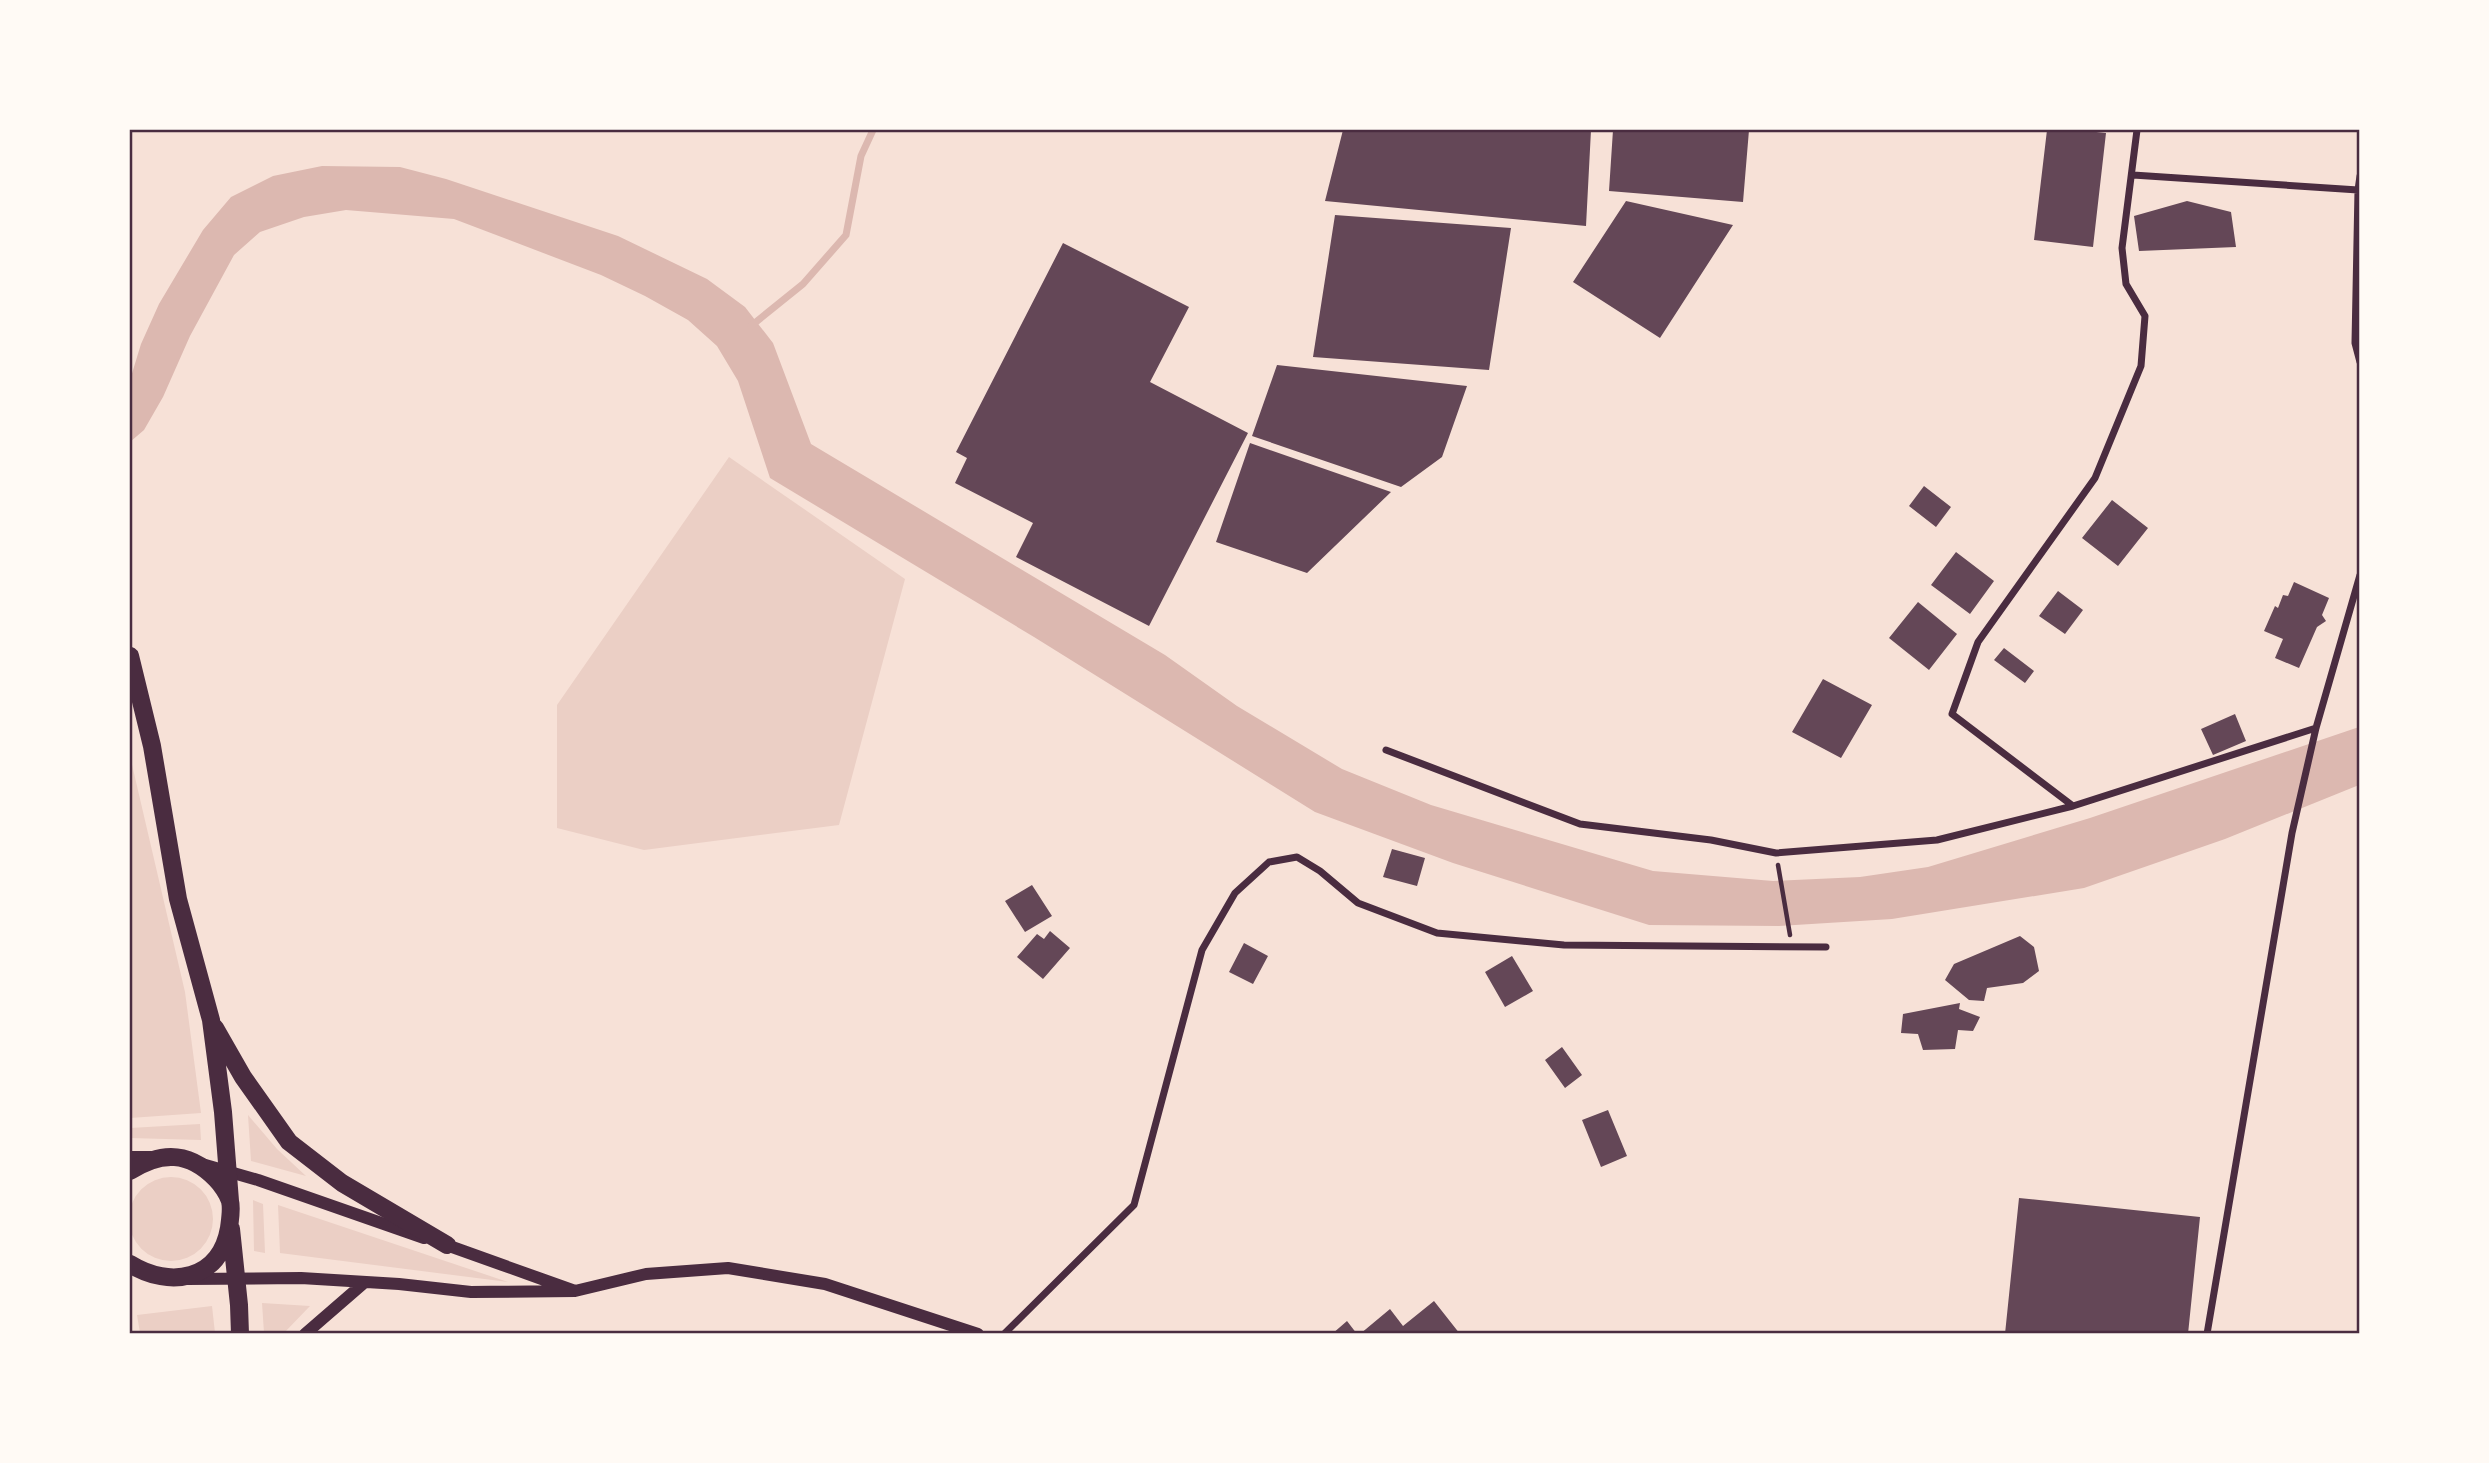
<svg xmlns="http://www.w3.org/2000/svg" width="2489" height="1463" font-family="'IBM Plex Sans',sans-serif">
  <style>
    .green { fill: #ebcfc5 }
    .water { fill: #dcb8b0 }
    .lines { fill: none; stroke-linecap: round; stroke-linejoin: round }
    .stream { stroke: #dcb8b0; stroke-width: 7 }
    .building { fill: #644757 }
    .path { stroke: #4a2c40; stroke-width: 4.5 }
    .minor { stroke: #4a2c40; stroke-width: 7 }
    .tertiary { stroke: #4a2c40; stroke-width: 12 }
    .trunk { stroke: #4a2c40; stroke-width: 18 }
    .neatline { fill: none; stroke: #4a2c40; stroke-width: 2.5 }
  </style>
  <rect width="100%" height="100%" fill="#f7e1d7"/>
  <path class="green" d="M 729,457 L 905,579 L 839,825 L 644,850 L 557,828 L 557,705 Z
    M 130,756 L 185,992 L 201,1113 L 130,1118 Z
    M 248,1115 L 277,1149 L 306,1176 L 251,1161 Z
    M 200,1124 L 201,1140 L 130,1138 L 130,1128 Z
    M129 1219a42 42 0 1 1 84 0a42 42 0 1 1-84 0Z
    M 253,1200 L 263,1204 L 265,1253 L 254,1251 Z
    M 278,1205 L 508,1282 L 280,1253 Z
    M 262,1303 L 310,1306 L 284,1333 L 264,1333 Z
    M 212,1306 L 215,1333 L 140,1333 L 137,1315 Z"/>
  <path class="water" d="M 322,166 L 400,167 L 446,179 L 618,236 L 707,279 L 745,307 L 773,343 L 811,444 L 1165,655 L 1237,706 L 1342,769 L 1431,805 L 1653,871 L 1773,881 L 1860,877 L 1928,867 L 2090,818 L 2359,727 L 2359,785 L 2225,839 L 2084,888 L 1892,919 L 1779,926 L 1649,925 L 1453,863 L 1315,812 L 1034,637 L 770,478 L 738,381 L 717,346 L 688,320 L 645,296 L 601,275 L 454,219 L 346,210 L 304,217 L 260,232 L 234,255 L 190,336 L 163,397 L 144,430 L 130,442 L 130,380 L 141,344 L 159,304 L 203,230 L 231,197 L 273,176 Z"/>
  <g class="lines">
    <path class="stream" d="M 751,326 L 803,284 L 846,235 L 861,156 L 873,130"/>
  </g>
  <path class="building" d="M 1343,130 L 1591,130 L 1586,226 L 1325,201 Z
    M 1613,130 L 1749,130 L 1743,202 L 1609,191 Z
    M 2047,130 L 2077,130 L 2106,133 L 2093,247 L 2034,240 Z
    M 1626,201 L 1733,225 L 1660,338 L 1573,282 Z
    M 2187,201 L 2231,212 L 2236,247 L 2139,251 L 2134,216 Z
    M 1335,215 L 1511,228 L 1489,370 L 1313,357 Z
    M 1063,243 L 1189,307 L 1150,382 L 1248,433 L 1149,626 L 1016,557 L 1033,523 L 955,483 L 967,458 L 956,452 Z
    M 1277,365 L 1467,386 L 1442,457 L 1401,487 L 1252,436 Z
    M 1250,443 L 1391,492 L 1307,573 L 1216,542 Z
    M 1924,486 L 1951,507 L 1936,527 L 1909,506 Z
    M 2112,500 L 2148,528 L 2118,566 L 2082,538 Z
    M 1956,552 L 1994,581 L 1970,614 L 1931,585 Z
    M 2294,582 L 2329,598 L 2322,615 L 2326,621 L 2317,627 L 2299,668 L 2275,658 L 2283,639 L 2264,631 L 2275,606 L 2278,608 L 2283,595 L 2288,596 Z
    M 2058,591 L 2083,610 L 2065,634 L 2039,616 Z
    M 1918,602 L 1957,634 L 1929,670 L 1889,638 Z
    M 2004,648 L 2034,671 L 2025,683 L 1994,660 Z
    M 1823,679 L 1872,705 L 1841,758 L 1792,732 Z
    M 2235,714 L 2246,741 L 2213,755 L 2201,729 Z
    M 1392,849 L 1425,858 L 1417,886 L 1383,877 Z
    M 1032,885 L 1052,916 L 1025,932 L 1005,901 Z
    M 1050,931 L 1070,948 L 1043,979 L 1017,957 L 1037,934 L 1044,939 Z
    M 2020,936 L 2034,947 L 2039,971 L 2023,983 L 1987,988 L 1984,1001 L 1969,1000 L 1945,980 L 1954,964 Z
    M 1244,943 L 1268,956 L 1253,984 L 1229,972 Z
    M 1512,956 L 1533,991 L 1505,1007 L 1485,972 Z
    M 1960,1003 L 1959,1009 L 1980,1017 L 1973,1031 L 1958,1030 L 1955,1049 L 1923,1050 L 1918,1034 L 1901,1033 L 1903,1014 Z
    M 1562,1047 L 1582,1075 L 1565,1088 L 1545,1060 Z
    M 1608,1110 L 1627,1156 L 1601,1167 L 1582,1120 Z
    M 2019,1198 L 2200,1217 L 2188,1334 L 2005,1334 Z
    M 1434,1301 L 1460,1334 L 1360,1334 L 1390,1309 L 1403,1326 Z
    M 1347,1321 L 1357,1334 L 1332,1334 Z"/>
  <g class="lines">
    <path class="path" d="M 1778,865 L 1790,935"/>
    <path class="minor" d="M 2133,175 L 2358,190 L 2360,176
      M 2360,189 L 2358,190 L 2355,343 L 2360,362
      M 1386,750 L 1580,824 L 1711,840 L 1776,853 L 1937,840 L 2073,806 L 2316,728
      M 2073,806 L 1952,714 L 1978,642 L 2095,478 L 2141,366 L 2145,316 L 2126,284 L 2122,248 L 2137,130
      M 1004,1334 L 1134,1205 L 1202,950 L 1235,893 L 1269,862 L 1297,857 L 1320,871 L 1358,903 L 1437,933 L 1564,945 L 1826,947
      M 2207,1334 L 2292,833 L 2316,728 L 2360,575"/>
    <path class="tertiary" d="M 130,1157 L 151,1157
      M 202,1164 L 258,1180 L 424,1238
      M 187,1279 L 301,1278 L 399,1284 L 471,1292 L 575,1291 L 441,1243
      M 575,1291 L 646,1274 L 728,1268 L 825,1284 L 978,1334
      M 305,1334 L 365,1282"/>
    <path class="trunk" d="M 130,656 L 152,746 L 178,899 L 211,1020 L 223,1112 L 230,1201
      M 215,1028 L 243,1077 L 289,1142 L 342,1183 L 447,1245
      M 130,1171 C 161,1151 189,1151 216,1179 C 221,1184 228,1194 230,1201 C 232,1209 230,1220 229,1228 C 220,1280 170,1289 130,1264
      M 231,1229 L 239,1305 L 240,1334"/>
  </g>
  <rect width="2489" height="1463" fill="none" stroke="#fffaf5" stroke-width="262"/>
  <rect x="131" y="131" width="2227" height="1201" class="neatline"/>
</svg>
